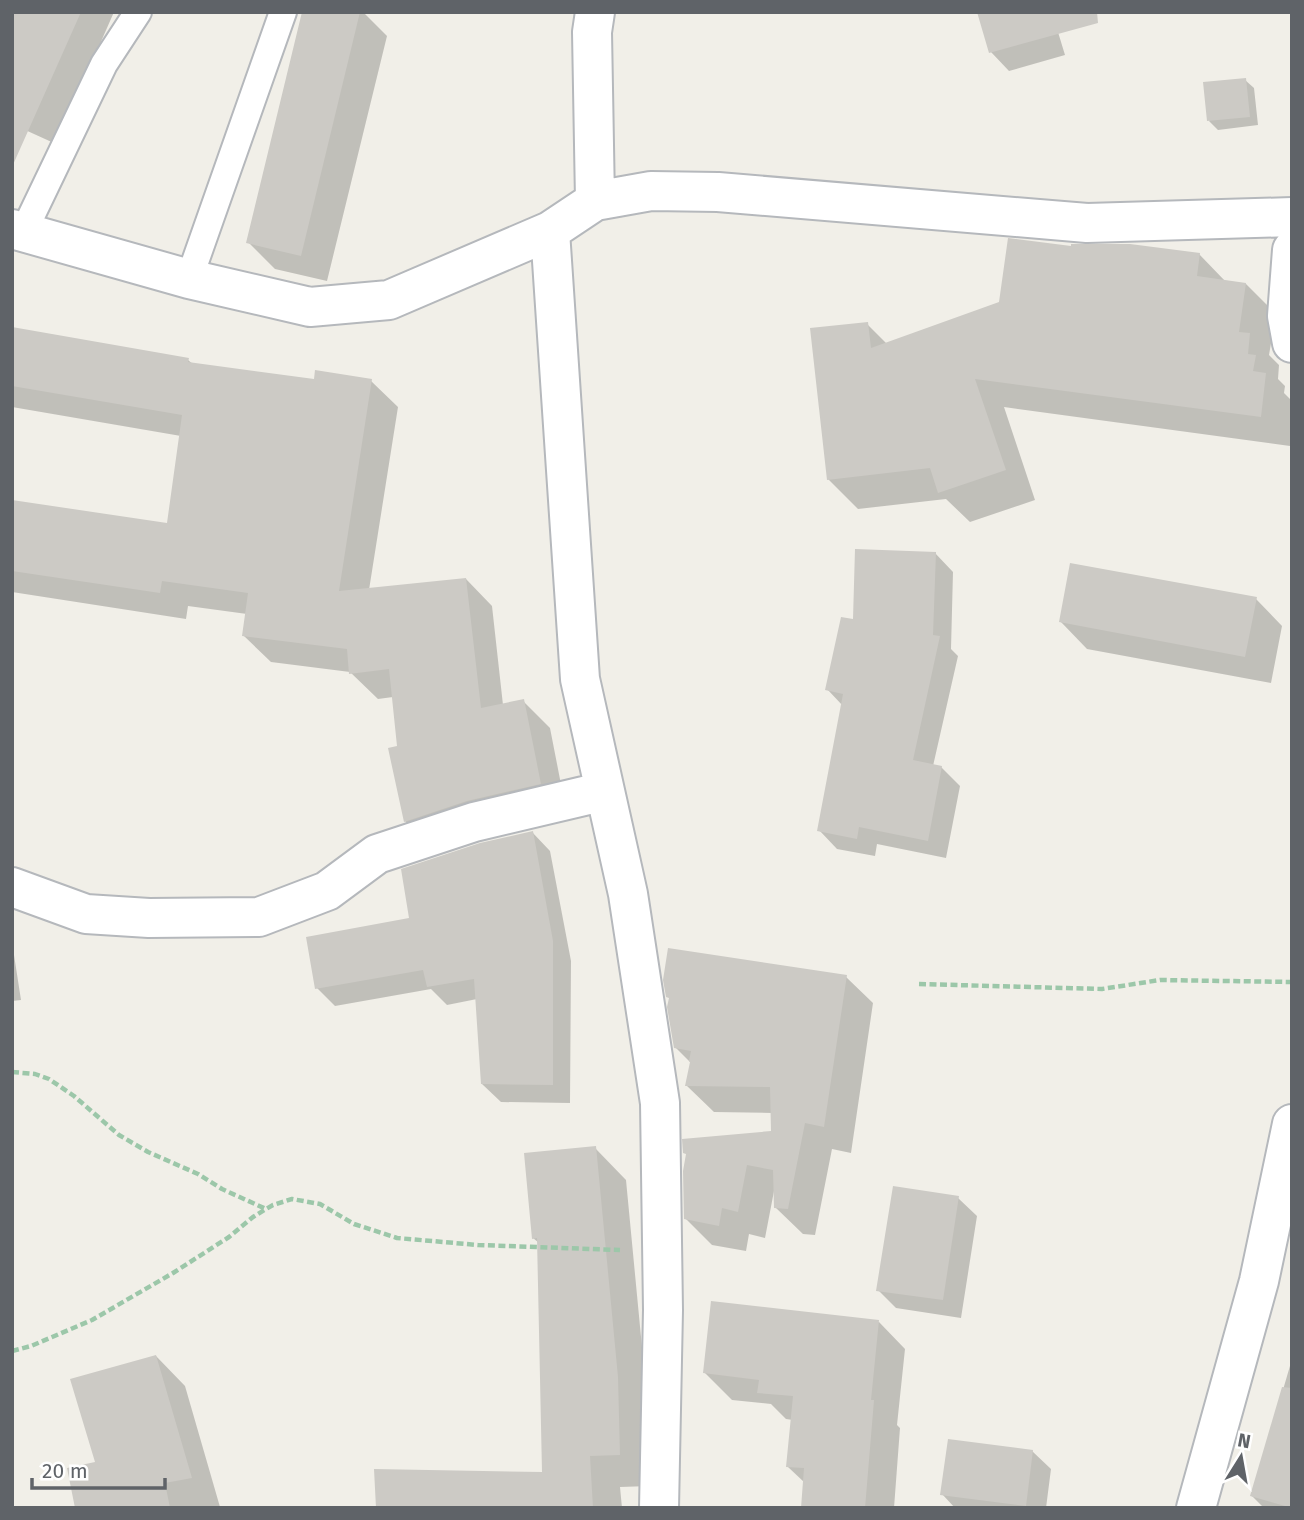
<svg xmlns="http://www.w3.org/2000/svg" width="1304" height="1520" font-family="'Fira Sans',sans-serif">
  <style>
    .shadow { fill: #0003 }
    .building { fill: #cccac5 }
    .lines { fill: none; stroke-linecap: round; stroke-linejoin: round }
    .service-casing { stroke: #b5b8bc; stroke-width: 30 }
    .minor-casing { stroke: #b5b8bc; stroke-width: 42 }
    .path { stroke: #9cc7a9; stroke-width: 4.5; stroke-dasharray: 7 3.5; stroke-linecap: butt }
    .service { stroke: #fff; stroke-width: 26 }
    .minor { stroke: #fff; stroke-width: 38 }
  </style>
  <rect width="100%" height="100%" fill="#f1efe8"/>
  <path class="shadow" d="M 12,12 L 114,12 L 56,144 L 12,124 Z
    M 304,12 L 363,12 L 387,36 L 327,281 L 275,269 L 248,242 Z
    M 1054,19 L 1065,55 L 1009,71 L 991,52 Z
    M 1245,80 L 1254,88 L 1258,125 L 1218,130 L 1209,121 Z
    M 1072,248 L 1199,254 L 1226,282 L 1246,284 L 1276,314 L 1269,355 L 1279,365 L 1278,379 L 1285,386 L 1284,393 L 1292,401 L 1290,446 L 1004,407 L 1035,500 L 970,522 L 946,499 L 858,509 L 828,479 L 867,324 L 887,344 L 1000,303 Z
    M 12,329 L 188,360 L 194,365 L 315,381 L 371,381 L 398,407 L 369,590 L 466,579 L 492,606 L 503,705 L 523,701 L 550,728 L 566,810 L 431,848 L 405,821 L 393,697 L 378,699 L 350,672 L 271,662 L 244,636 L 247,614 L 188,606 L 186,619 L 12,592 L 12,501 L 169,525 L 181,436 L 12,407 Z
    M 935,553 L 953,572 L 951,649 L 958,656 L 933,766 L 941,767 L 960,786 L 946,858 L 877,844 L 875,856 L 837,849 L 819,830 L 843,706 L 827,689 L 855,622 Z
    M 1256,599 L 1282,626 L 1271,683 L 1087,649 L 1061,622 Z
    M 532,832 L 550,851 L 571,961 L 570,1103 L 501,1102 L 482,1084 L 477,999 L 447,1005 L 431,989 L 335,1006 L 317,988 Z
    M 12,942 L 21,1000 L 12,1001 Z
    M 846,977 L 873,1003 L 851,1153 L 832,1149 L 815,1235 L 803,1234 L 776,1208 L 774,1191 L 765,1238 L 749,1234 L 746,1251 L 712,1245 L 685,1218 L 773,1133 L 772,1113 L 714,1112 L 687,1086 L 692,1064 L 675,1047 Z
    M 595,1148 L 626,1180 L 648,1410 L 650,1486 L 620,1487 L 622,1508 L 378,1508 L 544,1473 L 539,1243 L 533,1238 Z
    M 958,1198 L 977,1216 L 961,1318 L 896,1308 L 878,1290 Z
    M 879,1322 L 905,1349 L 897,1425 L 900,1428 L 894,1508 L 803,1508 L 805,1483 L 788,1467 L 793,1420 L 786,1419 L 771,1404 L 732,1400 L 705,1373 Z
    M 156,1356 L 185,1386 L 220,1507 L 77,1508 L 97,1463 Z
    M 1292,1359 L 1292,1508 L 1264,1508 L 1252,1496 Z
    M 1032,1451 L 1051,1469 L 1046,1508 L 955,1508 L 942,1494 Z"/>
  <path class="building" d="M 12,12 L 81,12 L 12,167 Z
    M 302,12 L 360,12 L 301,256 L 246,243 Z
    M 977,12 L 1097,12 L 1098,23 L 989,53 Z
    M 1246,78 L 1250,117 L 1207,121 L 1203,82 Z
    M 1008,238 L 1071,246 L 1071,244 L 1130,244 L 1200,253 L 1197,276 L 1246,283 L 1239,332 L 1250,333 L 1248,354 L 1256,355 L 1253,371 L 1266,373 L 1261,417 L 975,379 L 1006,470 L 938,493 L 930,468 L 827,480 L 810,328 L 868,322 L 871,348 L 999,302 Z
    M 12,327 L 189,358 L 188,362 L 314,379 L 315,370 L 372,379 L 339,591 L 466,578 L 481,708 L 524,699 L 541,784 L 467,801 L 404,822 L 388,748 L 397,746 L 389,669 L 349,674 L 347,649 L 242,636 L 248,593 L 162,581 L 160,593 L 12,571 L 12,500 L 167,523 L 182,415 L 12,386 Z
    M 855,549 L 936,552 L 933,635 L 940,636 L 913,760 L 942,766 L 928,841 L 859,827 L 857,839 L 817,831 L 843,694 L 825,690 L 841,617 L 853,619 Z
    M 1070,563 L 1257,597 L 1245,657 L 1059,622 Z
    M 533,831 L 553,941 L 553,1085 L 481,1084 L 474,979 L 427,987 L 423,970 L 315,989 L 306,937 L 409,918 L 401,869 L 480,843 Z
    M 668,948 L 847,975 L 824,1127 L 805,1123 L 788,1209 L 774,1208 L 773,1170 L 747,1165 L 738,1212 L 722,1208 L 719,1226 L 684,1219 L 683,1171 L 686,1154 L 683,1153 L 682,1139 L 771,1131 L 770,1087 L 685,1086 L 690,1062 L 689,1061 L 691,1051 L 674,1048 L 667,1007 L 669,998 L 666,997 L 663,980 Z
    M 596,1146 L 618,1377 L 620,1455 L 590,1456 L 593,1508 L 376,1508 L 374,1469 L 542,1472 L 537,1238 L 532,1239 L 524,1153 Z
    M 893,1186 L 959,1196 L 943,1300 L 876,1291 Z
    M 711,1301 L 879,1320 L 871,1400 L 874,1400 L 865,1508 L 801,1508 L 804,1468 L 786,1467 L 793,1396 L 757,1393 L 759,1380 L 703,1373 Z
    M 156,1355 L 192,1478 L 165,1483 L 170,1508 L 75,1508 L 67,1468 L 95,1462 L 70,1379 Z
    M 1282,1387 L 1292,1388 L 1292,1508 L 1250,1496 Z
    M 948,1439 L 1033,1450 L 1026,1506 L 940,1495 Z"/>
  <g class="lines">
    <g class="service-casing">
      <path id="service" d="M 23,233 L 104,64 L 138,12
        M 189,279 L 283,12"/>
    </g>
    <g class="minor-casing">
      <path id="minor" d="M 595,201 L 592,32 L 595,12
        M 12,229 L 189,279 L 310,307 L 389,300 L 550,231 L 595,201 L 651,191 L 718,192 L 1087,223 L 1292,217
        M 550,231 L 580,679 L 628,894 L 660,1103 L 663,1310 L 659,1508
        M 1292,250 L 1287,316 L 1292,343
        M 12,887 L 86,914 L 149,918 L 259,917 L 327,891 L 377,854 L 474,822 L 605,791
        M 1196,1508 L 1259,1281 L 1292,1124"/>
    </g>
    <path class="path" d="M 919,984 L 1102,989 L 1160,980 L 1292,982
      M 12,1072 L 35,1074 L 49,1079 L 74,1096 L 119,1135 L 148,1152 L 198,1174 L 222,1189 L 266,1209
      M 12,1351 L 31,1346 L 92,1320 L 173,1273 L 229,1237 L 253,1217 L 266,1209 L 273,1205 L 292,1199 L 320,1204 L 354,1224 L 397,1238 L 478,1245 L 620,1250"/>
    <use href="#service" class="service"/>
    <use href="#minor" class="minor"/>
  </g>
  <rect width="1304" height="1520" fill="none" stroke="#5f6368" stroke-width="28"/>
  <g transform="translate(1241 1457) rotate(11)" stroke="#ffffff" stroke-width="5" paint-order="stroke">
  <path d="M0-5L12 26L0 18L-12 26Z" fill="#5f6368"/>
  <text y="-10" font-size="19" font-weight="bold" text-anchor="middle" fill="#5f6368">N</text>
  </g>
  <path d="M32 1478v10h133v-10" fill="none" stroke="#5f6368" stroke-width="3.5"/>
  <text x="42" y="1478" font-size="21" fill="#5f6368" stroke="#ffffff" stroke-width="5" paint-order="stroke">20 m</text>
</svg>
